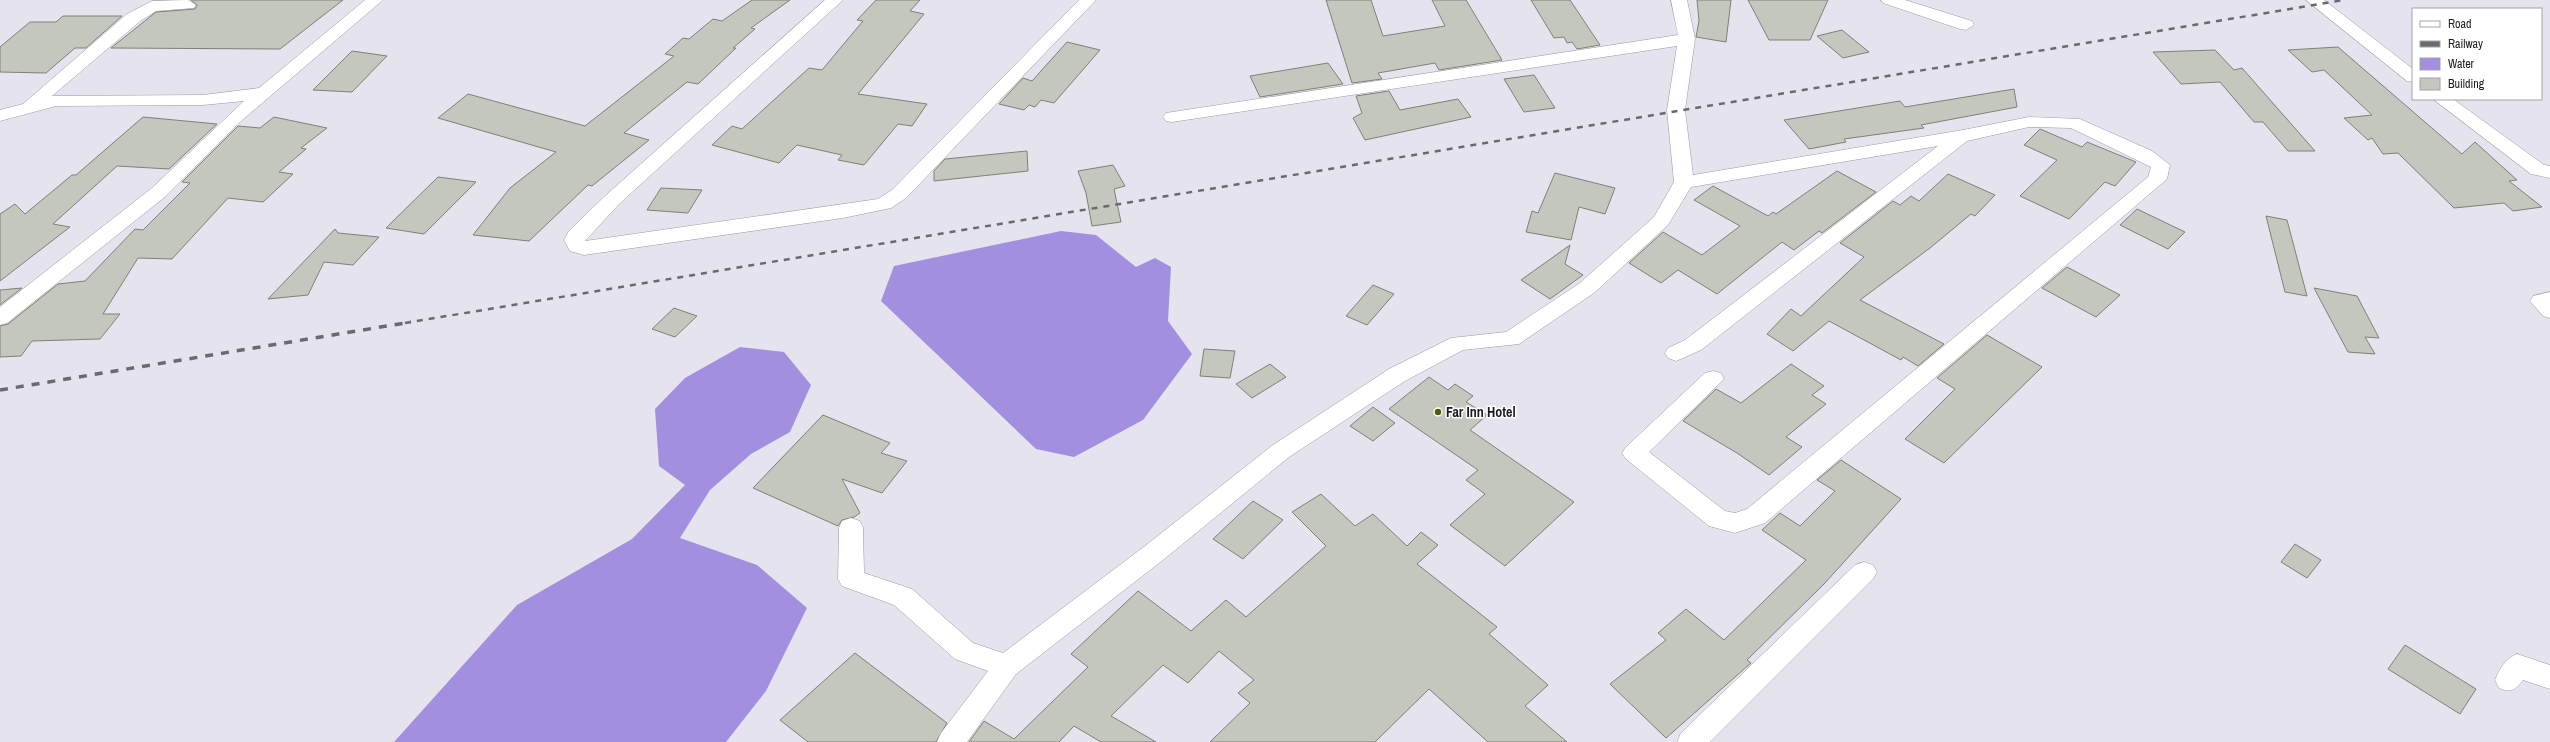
<svg xmlns="http://www.w3.org/2000/svg" width="2550" height="742" font-family="'Archivo Narrow',sans-serif">
  <style>
    .water { fill: #a38fe0 }
    .building { fill: #c4c7bd; stroke: #7e8178 }
    .lines { fill: none; stroke-linecap: round; stroke-linejoin: round }
    .street-casing { stroke: #9b99a2; stroke-width: 1 }
    .street { fill: #fff; fill-rule: evenodd }
    .rail-far1 { stroke: #6b6970; stroke-width: 2.5; stroke-dasharray: 6 6; stroke-linecap: butt }
    .rail { stroke: #6b6970; stroke-width: 3.5; stroke-dasharray: 8 8; stroke-linecap: butt }
    .poi-dot { fill: #4f5e00; stroke: #fff; stroke-width: 1.5 }
    .labels { text-anchor: middle; dominant-baseline: central; stroke-width: 3; stroke-linejoin: round; paint-order: stroke }
    .poi-label { font-size: 14px; font-weight: bold; fill: #1b1a1e; stroke: #fff; text-anchor: start }
  </style>
  <rect width="100%" height="100%" fill="#e5e3ed"/>
  <path class="water" d="M 1061,231 L 1096,235 L 1136,267 L 1155,258 L 1171,267 L 1168,321 L 1192,354 L 1143,420 L 1074,457 L 1036,449 L 881,301 L 894,266 Z
    M 740,347 L 784,352 L 811,385 L 790,432 L 751,454 L 710,490 L 680,538 L 757,565 L 807,608 L 766,691 L 726,742 L 394,742 L 517,605 L 632,539 L 685,485 L 659,466 L 655,409 L 685,378 Z"/>
  <path class="building" d="M 191,0 L 343,0 L 280,49 L 111,48 L 156,12 L 195,9 L 197,5 Z
    M 752,0 L 790,0 L 751,28 L 755,29 L 733,48 L 736,48 L 698,84 L 687,82 L 624,133 L 649,140 L 592,186 L 588,185 L 529,241 L 473,235 L 510,188 L 556,152 L 438,118 L 468,94 L 585,126 L 674,56 L 665,54 L 683,38 L 689,39 L 713,19 L 722,21 Z
    M 876,0 L 920,0 L 910,11 L 924,14 L 858,94 L 927,104 L 912,126 L 898,124 L 864,165 L 838,160 L 842,155 L 797,145 L 779,163 L 712,145 L 732,126 L 742,129 L 809,68 L 822,70 L 863,21 L 857,20 Z
    M 1326,0 L 1371,0 L 1383,36 L 1445,26 L 1432,0 L 1466,0 L 1502,60 L 1439,70 L 1435,63 L 1378,73 L 1382,79 L 1352,83 Z
    M 1531,0 L 1570,0 L 1600,45 L 1577,49 L 1572,42 L 1567,43 L 1564,37 L 1554,38 Z
    M 1697,0 L 1731,0 L 1726,42 L 1696,37 L 1699,21 Z
    M 1748,0 L 1828,0 L 1810,40 L 1769,40 Z
    M 63,16 L 122,16 L 86,48 L 75,48 L 46,73 L 0,72 L 0,47 L 30,22 L 56,22 Z
    M 1842,30 L 1869,52 L 1843,58 L 1817,36 Z
    M 1067,42 L 1100,50 L 1054,103 L 1041,100 L 1035,107 L 1029,105 L 1024,110 L 999,104 L 1023,78 L 1032,81 Z
    M 2338,47 L 2462,154 L 2475,142 L 2517,180 L 2509,181 L 2542,207 L 2513,211 L 2504,203 L 2454,208 L 2398,153 L 2383,154 L 2372,138 L 2368,140 L 2344,118 L 2372,115 L 2324,70 L 2312,72 L 2288,50 Z
    M 2215,50 L 2234,70 L 2242,68 L 2315,151 L 2288,151 L 2263,122 L 2254,122 L 2220,82 L 2181,84 L 2153,52 Z
    M 352,51 L 387,56 L 352,92 L 313,90 Z
    M 1328,63 L 1343,84 L 1260,97 L 1250,76 Z
    M 1534,75 L 1555,108 L 1524,112 L 1504,79 Z
    M 2014,89 L 2017,107 L 1921,125 L 1924,128 L 1844,139 L 1846,142 L 1809,149 L 1784,120 L 1900,101 L 1905,107 Z
    M 1389,91 L 1400,110 L 1458,99 L 1471,117 L 1365,140 L 1353,118 L 1362,113 L 1356,96 Z
    M 143,117 L 217,124 L 169,169 L 117,166 L 53,224 L 70,227 L 0,281 L 0,214 L 15,204 L 25,214 L 72,175 L 76,175 Z
    M 274,117 L 327,128 L 301,148 L 306,149 L 279,172 L 293,174 L 263,202 L 228,198 L 172,259 L 138,258 L 103,314 L 120,314 L 100,339 L 32,341 L 21,356 L 0,357 L 0,326 L 8,324 L 58,284 L 85,281 L 135,229 L 143,230 L 190,183 L 182,182 L 238,126 L 260,128 Z
    M 2040,129 L 2082,147 L 2087,142 L 2136,162 L 2115,186 L 2105,182 L 2069,219 L 2020,196 L 2057,160 L 2024,145 Z
    M 1027,151 L 1028,171 L 934,181 L 934,171 L 945,159 Z
    M 1113,165 L 1125,186 L 1114,189 L 1121,222 L 1092,226 L 1086,193 L 1078,171 Z
    M 1837,171 L 1876,192 L 1822,233 L 1819,231 L 1794,250 L 1782,242 L 1717,294 L 1678,270 L 1661,283 L 1629,263 L 1663,232 L 1702,255 L 1740,226 L 1694,200 L 1713,186 L 1768,216 L 1773,212 L 1776,214 Z
    M 1555,173 L 1615,188 L 1605,214 L 1579,207 L 1571,240 L 1526,232 L 1532,211 L 1538,213 Z
    M 1948,174 L 1995,195 L 1975,216 L 1971,214 L 1930,248 L 1860,300 L 1944,344 L 1918,366 L 1903,357 L 1901,360 L 1829,321 L 1793,351 L 1767,334 L 1791,309 L 1801,316 L 1864,257 L 1840,243 L 1893,201 L 1900,205 L 1911,196 L 1919,201 Z
    M 438,177 L 476,182 L 424,234 L 386,228 Z
    M 661,188 L 702,190 L 688,213 L 647,210 Z
    M 2137,209 L 2185,232 L 2168,249 L 2120,225 Z
    M 2266,216 L 2287,220 L 2307,296 L 2285,292 Z
    M 335,229 L 338,233 L 379,237 L 353,265 L 324,262 L 308,295 L 268,299 Z
    M 1570,245 L 1565,264 L 1583,275 L 1550,299 L 1521,280 Z
    M 2067,267 L 2120,295 L 2096,317 L 2042,288 Z
    M 1373,285 L 1394,294 L 1367,325 L 1346,316 Z
    M 22,288 L 0,305 L 0,290 Z
    M 2314,288 L 2357,296 L 2379,338 L 2365,337 L 2375,354 L 2348,352 Z
    M 674,308 L 697,316 L 675,337 L 652,329 Z
    M 1987,335 L 2042,367 L 1944,463 L 1905,439 L 1955,389 L 1937,378 Z
    M 1204,349 L 1235,351 L 1230,378 L 1200,376 Z
    M 1270,364 L 1286,377 L 1252,398 L 1236,384 Z
    M 1791,364 L 1824,386 L 1812,395 L 1826,404 L 1786,437 L 1802,447 L 1769,475 L 1737,453 L 1683,421 L 1716,389 L 1741,403 Z
    M 1429,377 L 1448,390 L 1455,384 L 1473,396 L 1466,402 L 1487,415 L 1470,430 L 1574,502 L 1505,566 L 1450,525 L 1485,494 L 1466,480 L 1478,470 L 1389,409 Z
    M 1373,407 L 1395,423 L 1373,441 L 1350,426 Z
    M 823,415 L 890,443 L 881,453 L 907,461 L 882,493 L 842,479 L 860,513 L 854,517 L 842,520 L 838,526 L 753,488 Z
    M 1841,460 L 1901,499 L 1824,584 L 1747,660 L 1751,663 L 1666,738 L 1610,684 L 1666,640 L 1658,633 L 1686,609 L 1724,640 L 1806,560 L 1762,530 L 1780,513 L 1800,526 L 1835,491 L 1817,480 Z
    M 1321,494 L 1355,526 L 1373,514 L 1407,546 L 1421,532 L 1438,545 L 1417,564 L 1497,627 L 1489,634 L 1548,685 L 1525,706 L 1567,742 L 1488,742 L 1429,689 L 1375,742 L 1210,742 L 1250,703 L 1238,693 L 1254,680 L 1219,651 L 1188,683 L 1163,665 L 1111,716 L 1156,742 L 1101,742 L 1074,726 L 1059,742 L 969,742 L 984,721 L 1014,739 L 1088,667 L 1071,654 L 1138,591 L 1191,631 L 1226,600 L 1246,617 L 1326,546 L 1292,512 Z
    M 1253,501 L 1283,520 L 1243,559 L 1213,539 Z
    M 2295,544 L 2321,560 L 2307,578 L 2281,562 Z
    M 2405,645 L 2476,689 L 2460,714 L 2388,669 Z
    M 855,653 L 947,723 L 936,742 L 808,742 L 780,720 Z"/>
  <g class="lines">
    <g class="street-casing">
      <path id="street" d="M 188,0 L 196,5 L 194,8 L 156,11 L 139,22 L 52,96 L 203,95 L 259,88 L 365,0 L 383,0 L 240,122 L 166,196 L 7,323 L 0,325 L 0,307 L 152,188 L 244,101 L 203,105 L 56,106 L 0,121 L 0,110 L 23,104 L 127,14 L 152,1 Z
        M 825,0 L 843,0 L 619,204 L 585,241 L 878,199 L 892,190 L 1079,0 L 1096,0 L 906,198 L 891,208 L 843,218 L 584,255 L 570,251 L 564,240 L 569,231 L 605,196 Z
        M 1671,0 L 1687,0 L 1695,39 L 1685,110 L 1693,175 L 1963,130 L 2029,117 L 2080,119 L 2152,151 L 2170,165 L 2167,179 L 1765,523 L 1735,533 L 1709,526 L 1626,459 L 1622,453 L 1626,447 L 1705,373 L 1713,371 L 1721,373 L 1724,379 L 1649,452 L 1725,511 L 1735,513 L 1747,509 L 2148,177 L 2151,167 L 2071,128 L 2029,127 L 1967,141 L 1701,350 L 1676,361 L 1668,358 L 1665,353 L 1668,348 L 1685,340 L 1938,146 L 1691,187 L 1668,225 L 1594,293 L 1519,344 L 1463,350 L 1405,381 L 1289,457 L 1163,560 L 1016,674 L 967,742 L 937,742 L 941,733 L 988,671 L 955,659 L 894,605 L 842,586 L 838,579 L 839,528 L 842,521 L 851,518 L 860,521 L 863,528 L 864,573 L 912,589 L 973,643 L 1003,653 L 1145,546 L 1273,445 L 1389,369 L 1451,338 L 1506,332 L 1580,283 L 1654,217 L 1674,182 L 1667,110 L 1677,46 L 1172,122 L 1166,121 L 1163,117 L 1166,113 L 1678,35 Z
        M 1881,0 L 1905,0 L 1972,21 L 1974,25 L 1966,30 L 1960,29 L 1883,3 Z
        M 2306,0 L 2324,0 L 2413,69 L 2413,82 L 2407,81 Z
        M 2433,99 L 2453,99 L 2544,165 L 2550,166 L 2550,178 L 2531,174 Z
        M 2550,292 L 2550,318 L 2543,316 L 2530,301 L 2533,296 Z
        M 1864,562 L 1873,565 L 1877,572 L 1873,579 L 1710,742 L 1677,742 L 1681,733 L 1855,565 Z
        M 2517,654 L 2550,665 L 2550,689 L 2523,680 C 2516,690 2511,693 2499,688 L 2495,680 C 2500,668 2505,659 2517,654 Z"/>
    </g>
    <use href="#street" class="street"/>
    <path class="rail-far1" d="M 405,323 L 2344,0"/>
    <path class="rail" d="M 0,390 L 411,322"/>
  </g>
  <circle class="poi-dot" cx="1438" cy="412" r="4"/>
  <g class="labels">
    <g class="poi-label">
      <text x="1446" y="412">Far Inn Hotel</text>
    </g>
  </g>
  <rect x="2412" y="8" width="130" height="92" fill="#ffffff" stroke="#a4a3a5"/>
  <rect x="2420" y="21" width="20" height="6" fill="#ffffff" stroke="#a4a3a5"/>
  <text x="2448" y="28" font-size="12" fill="#1b1a1e">Road</text>
  <rect x="2420" y="41" width="20" height="6" fill="#6b6970" stroke="#a4a3a5"/>
  <text x="2448" y="48" font-size="12" fill="#1b1a1e">Railway</text>
  <rect x="2420" y="58" width="20" height="12" fill="#a38fe0" stroke="#a4a3a5"/>
  <text x="2448" y="68" font-size="12" fill="#1b1a1e">Water</text>
  <rect x="2420" y="78" width="20" height="12" fill="#c4c7bd" stroke="#a4a3a5"/>
  <text x="2448" y="88" font-size="12" fill="#1b1a1e">Building</text>
</svg>
